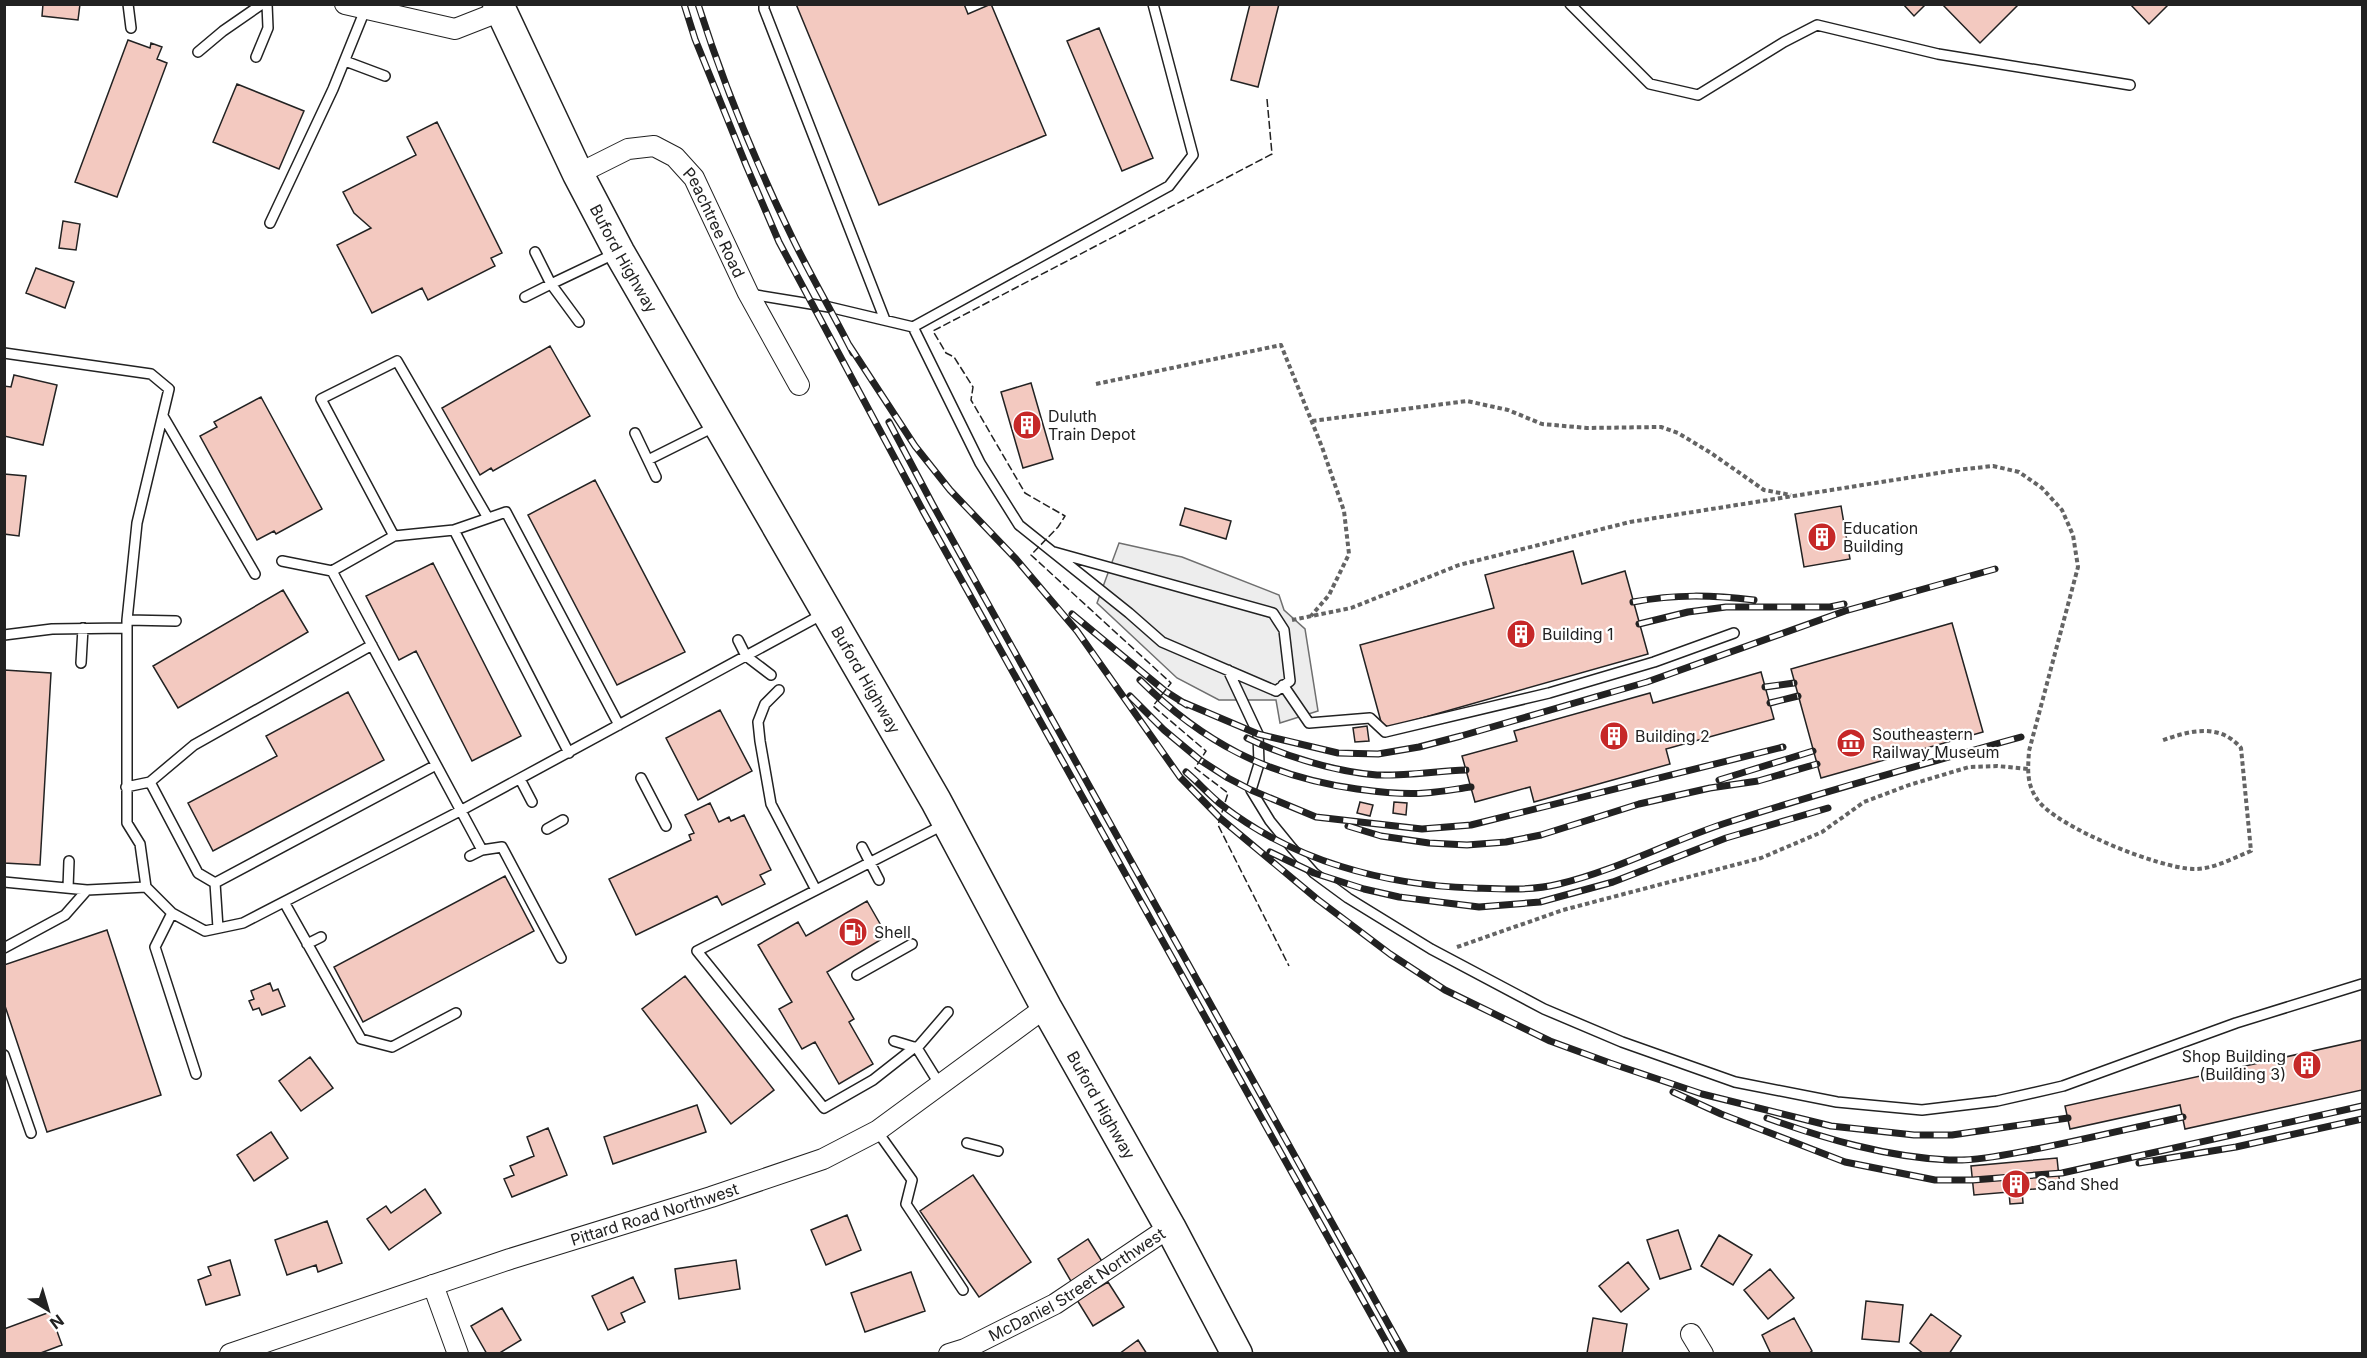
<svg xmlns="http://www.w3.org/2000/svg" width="2367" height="1358" font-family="Inter,sans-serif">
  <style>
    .parking { fill: #ededed; stroke: #6f6f6f; stroke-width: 1.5 }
    .building { fill: #f3c9c0; stroke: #222; stroke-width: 1.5 }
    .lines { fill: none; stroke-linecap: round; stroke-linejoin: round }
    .lane-casing { stroke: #222; stroke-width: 12 }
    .street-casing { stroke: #222; stroke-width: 22 }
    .primary-casing { stroke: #222; stroke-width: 33 }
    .path { stroke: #646464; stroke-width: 4; stroke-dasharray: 4.5 3; stroke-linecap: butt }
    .lane { stroke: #fff; stroke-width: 9 }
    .street { stroke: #fff; stroke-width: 20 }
    .primary { stroke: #fff; stroke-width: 30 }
    .rail-casing { stroke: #222; stroke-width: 7 }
    .rail { stroke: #fff; stroke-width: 4.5; stroke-dasharray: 14; stroke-linecap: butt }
    .fence { stroke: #222; stroke-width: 1.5; stroke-dasharray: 8 3; stroke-linecap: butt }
    .labels { text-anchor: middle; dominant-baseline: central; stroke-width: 4.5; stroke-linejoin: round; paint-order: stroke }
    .street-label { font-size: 16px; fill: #222; stroke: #fff }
    .poi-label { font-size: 16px; fill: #222; stroke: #fff; text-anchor: start }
  </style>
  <rect width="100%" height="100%" fill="#fff"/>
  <path class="parking" d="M 1119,543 L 1182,557 L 1279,595 L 1284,610 L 1305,629 L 1318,711 L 1280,723 L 1276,700 L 1219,700 L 1177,678 L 1097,603 Z"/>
  <path class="building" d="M 43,4 L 80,4 L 78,20 L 42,16 Z
    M 796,4 L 964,4 L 968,14 L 991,4 L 1046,135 L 879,205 Z
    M 1250,4 L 1279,4 L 1258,87 L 1231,80 Z
    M 1903,4 L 1926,4 L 1914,16 Z
    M 1942,4 L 2019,4 L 1980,43 Z
    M 2130,4 L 2169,4 L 2149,24 Z
    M 1099,28 L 1153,158 L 1122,171 L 1067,41 Z
    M 128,40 L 150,48 L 151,43 L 162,47 L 157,59 L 167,63 L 117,197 L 75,182 Z
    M 237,84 L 304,111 L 279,169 L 213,142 Z
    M 437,122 L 502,253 L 491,258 L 495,266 L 428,300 L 422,288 L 372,313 L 337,245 L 371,228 L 354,213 L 343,192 L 416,155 L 407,137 Z
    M 63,221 L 80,224 L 76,250 L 59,248 Z
    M 36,268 L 74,282 L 65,308 L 26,293 Z
    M 550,346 L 590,416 L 493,471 L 491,468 L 480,475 L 442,408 Z
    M 14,375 L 57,385 L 43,445 L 4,436 L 4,386 L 11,387 Z
    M 1031,383 L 1053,459 L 1023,468 L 1001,392 Z
    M 261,397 L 322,509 L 276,534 L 274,531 L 257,540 L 200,436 L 217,427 L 214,422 Z
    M 4,474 L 26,476 L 19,536 L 4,534 Z
    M 595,480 L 685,652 L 617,685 L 528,515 Z
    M 1841,506 L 1850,559 L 1804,567 L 1795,514 Z
    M 1185,508 L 1231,521 L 1226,539 L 1180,525 Z
    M 1573,551 L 1582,584 L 1625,571 L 1648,654 L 1383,729 L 1360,645 L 1494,608 L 1485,575 Z
    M 433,563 L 521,736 L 472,761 L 416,651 L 399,660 L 366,596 Z
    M 283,590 L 308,632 L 178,708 L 153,666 Z
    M 1952,623 L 1983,732 L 1821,778 L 1791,669 Z
    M 4,670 L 51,673 L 40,865 L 4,863 Z
    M 1761,672 L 1774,719 L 1666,749 L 1670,764 L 1534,802 L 1530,787 L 1475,802 L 1462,756 L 1517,741 L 1514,731 L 1650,693 L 1653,703 Z
    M 348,692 L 384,760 L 213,851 L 188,803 L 277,756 L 266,736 Z
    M 720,710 L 752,771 L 698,800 L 666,738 Z
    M 1367,726 L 1369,741 L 1355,742 L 1353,728 Z
    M 1360,802 L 1373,805 L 1370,816 L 1357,813 Z
    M 1394,802 L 1407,803 L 1406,815 L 1393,813 Z
    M 710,803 L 719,822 L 729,817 L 731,821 L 744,815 L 771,870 L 760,875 L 765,884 L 722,905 L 717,896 L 636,935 L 609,879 L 691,840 L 689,835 L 694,833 L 685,815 Z
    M 505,876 L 534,931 L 363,1022 L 334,967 Z
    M 867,901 L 887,936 L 827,972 L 854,1019 L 849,1022 L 873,1064 L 839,1084 L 815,1042 L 802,1049 L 779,1009 L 792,1002 L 758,945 L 798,922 L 806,936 Z
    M 107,930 L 161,1095 L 47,1132 L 4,1003 L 4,965 Z
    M 685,976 L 774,1090 L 731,1124 L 642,1009 Z
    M 270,983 L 273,991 L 278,989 L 285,1006 L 262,1015 L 259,1008 L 253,1010 L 249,1001 L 254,999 L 251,991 Z
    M 2362,1040 L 2362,1090 L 2185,1129 L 2180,1105 L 2070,1129 L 2065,1106 Z
    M 310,1057 L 333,1088 L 301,1111 L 279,1081 Z
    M 697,1105 L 706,1132 L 613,1164 L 604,1137 Z
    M 548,1128 L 567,1175 L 512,1197 L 504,1179 L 514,1175 L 510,1166 L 534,1156 L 527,1137 Z
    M 271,1132 L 288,1158 L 254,1181 L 237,1155 Z
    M 2057,1158 L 2060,1187 L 2022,1190 L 2023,1203 L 2010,1204 L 2009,1192 L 1974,1195 L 1971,1166 Z
    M 973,1175 L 1031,1262 L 979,1297 L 920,1211 Z
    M 425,1189 L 441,1213 L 389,1250 L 367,1219 L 386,1206 L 391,1213 Z
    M 847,1215 L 861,1250 L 826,1265 L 811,1230 Z
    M 327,1221 L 342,1263 L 318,1272 L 316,1265 L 287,1275 L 275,1240 Z
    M 1678,1230 L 1691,1269 L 1660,1279 L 1647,1240 Z
    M 1719,1235 L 1752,1255 L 1733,1285 L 1701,1266 Z
    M 1088,1239 L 1103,1263 L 1072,1283 L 1058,1259 Z
    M 230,1260 L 240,1295 L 206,1305 L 198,1280 L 211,1275 L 208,1267 Z
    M 736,1260 L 740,1289 L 679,1299 L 675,1269 Z
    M 1628,1262 L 1649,1289 L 1621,1312 L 1599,1286 Z
    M 1770,1269 L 1794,1298 L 1768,1319 L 1744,1290 Z
    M 911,1272 L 925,1311 L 865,1332 L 851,1293 Z
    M 633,1277 L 645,1302 L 621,1313 L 625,1322 L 608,1330 L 592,1296 Z
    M 1108,1282 L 1124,1307 L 1093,1326 L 1077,1300 Z
    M 1866,1301 L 1903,1305 L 1899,1342 L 1862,1339 Z
    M 502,1308 L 521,1340 L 498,1354 L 487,1354 L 471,1326 Z
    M 50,1312 L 62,1345 L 38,1354 L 4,1354 L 4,1329 Z
    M 1931,1314 L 1961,1336 L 1949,1354 L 1924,1354 L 1910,1343 Z
    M 1593,1318 L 1627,1324 L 1622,1354 L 1587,1353 Z
    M 1794,1318 L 1812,1351 L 1808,1354 L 1771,1354 L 1762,1335 Z
    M 1138,1340 L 1147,1354 L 1119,1354 Z"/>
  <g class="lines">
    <g class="lane-casing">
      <path id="lane" d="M 128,4 L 131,28
        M 764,4 L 764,9 L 885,320
        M 1570,4 L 1650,84 L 1698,95 L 1784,42 L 1817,25 L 1938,54 L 2130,85
        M 198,52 L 223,31 L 262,4
        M 256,57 L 268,28 L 267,4
        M 345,61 L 385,76
        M 270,223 L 333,89 L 365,10
        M 535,252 L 551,284 L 614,254
        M 750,294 L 829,307 L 913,327 L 1169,186 L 1193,155 L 1153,4
        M 525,297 L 551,284 L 579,322
        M 913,327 L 980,463 L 1019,525 L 1129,613 L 1162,642 L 1276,691 L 1290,681 L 1284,630 L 1273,613 L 1054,552
        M 4,353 L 151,374 L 169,389 L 137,523 L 127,620 L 127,823 L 140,844 L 146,887
        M 163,416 L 255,574
        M 635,433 L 656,477
        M 648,460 L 716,426
        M 488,518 L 397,361 L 321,399 L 394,536 L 332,571 L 482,850 L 502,847 L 561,958
        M 454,530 L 569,753
        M 394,536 L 454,530 L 506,512 L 619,725
        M 282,561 L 332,571
        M 127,620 L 176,621
        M 4,635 L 52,629 L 127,628
        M 738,640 L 746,656 L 771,675
        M 81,663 L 83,628
        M 1228,670 L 1258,734 L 1259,764 L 1251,790 L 1270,821 L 1292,848 L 1314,873 L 1348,898 L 1431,949 L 1544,1009 L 1622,1042 L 1735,1082 L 1837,1102 L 1922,1110 L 1997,1101 L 2063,1086 L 2236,1023 L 2362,984
        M 1283,685 L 1309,723 L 1370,718 L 1385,732 L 1549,693 L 1654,662 L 1734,633
        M 779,690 L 765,704 L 758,722 L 760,741 L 771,804 L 816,890
        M 641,778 L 666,826
        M 520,779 L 532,802
        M 150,782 L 194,745 L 372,645
        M 126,787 L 150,782 L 198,873 L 215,883
        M 547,829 L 563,820
        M 862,847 L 879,880
        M 470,856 L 482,850
        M 4,882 L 87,890 L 146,887 L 172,913 L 205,931 L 243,923 L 460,811 L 823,614
        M 68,888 L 69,861
        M 284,902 L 361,1039 L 392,1047 L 456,1013
        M 172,913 L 155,947 L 196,1074
        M 218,928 L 215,883 L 436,765
        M 307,944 L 321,937
        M 4,948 L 65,915 L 87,890
        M 857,975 L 912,944
        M 894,1041 L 917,1048
        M 915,1047 L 873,1080 L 824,1108 L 697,951 L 945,824
        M 4,1055 L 31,1133
        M 940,1085 L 917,1048 L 948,1012
        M 877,1131 L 912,1180 L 906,1204 L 963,1290
        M 967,1143 L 998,1151"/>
    </g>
    <g class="street-casing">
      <g id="street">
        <path d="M 345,4 L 455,29 L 501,11"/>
        <path id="s1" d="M 578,174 L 628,149 L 654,146 L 675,157 L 694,178 L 748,293 L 799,385"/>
        <path d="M 433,1285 L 458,1354"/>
        <path d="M 1691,1334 L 1703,1354"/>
        <path id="s2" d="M 230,1354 L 510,1259 L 711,1197 L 823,1159 L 877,1131 L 1046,1007"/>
        <path id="s3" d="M 949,1354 L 965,1349 L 1055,1304 L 1170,1227"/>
      </g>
    </g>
    <g class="primary-casing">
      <g id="primary">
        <path id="s4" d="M 498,4 L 578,174 L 619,252 L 936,801 L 1046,1007 L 1170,1227 L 1237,1354"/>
      </g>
    </g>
    <path class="path" d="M 1096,384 L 1281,345 L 1322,447 L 1344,511 L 1349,554 L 1329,595 L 1311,616
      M 1312,421 L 1467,401 L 1508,410 L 1542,424 L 1587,428 L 1661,427 L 1678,433 L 1711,453 L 1764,490 L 1791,495
      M 1292,620 L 1351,608 L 1459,565 L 1630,522 L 1957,470 L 1993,466 L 2019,472 L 2042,488 L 2062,510 L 2073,535 L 2078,567 L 2029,751 C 2028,768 2026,783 2037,799 C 2055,827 2161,869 2194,869 C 2214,869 2233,858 2251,851 L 2241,748 C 2219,722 2188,731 2161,741
      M 1457,947 L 1563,910 L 1761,858 L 1822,832 L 1864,802 L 1909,785 L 1969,767 L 1997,766 L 2028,769"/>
    <use href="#lane" class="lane"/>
    <use href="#street" class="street"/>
    <use href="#primary" class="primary"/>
    <g class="rail-casing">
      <path id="rail" d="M 684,4 L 695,39 L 746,165 L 779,242 L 923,511 L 1393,1354
        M 698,4 C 723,83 755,161 791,235 C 810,275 833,313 853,353
        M 849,345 L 915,446 L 950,490 L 1016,559 L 1077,631 L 1180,777 L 1220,818 L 1317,899 L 1390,954 L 1445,990 L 1550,1041 L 1610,1063 L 1702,1094 L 1831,1126 L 1914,1135 L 1952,1135 L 2068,1118
        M 889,422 L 933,505 L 1405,1354
        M 1633,602 C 1676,594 1712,595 1754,600
        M 1072,614 L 1165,691 L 1187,705
        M 1639,624 L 1688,612 L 1726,607 L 1830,607 L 1844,604
        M 1140,680 C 1202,742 1269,777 1357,789 C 1379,792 1403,795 1425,793 C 1441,792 1456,789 1471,787
        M 1765,687 L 1794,683
        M 1130,696 L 1164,730 L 1200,760 L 1228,778 L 1251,790 L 1316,817 L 1422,829 L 1471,825 L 1783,747
        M 1180,701 L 1258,734 L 1338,753 L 1378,754 L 1419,747 L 1461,736 L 1647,682 L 1845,611 L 1995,569
        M 1770,703 L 1798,696
        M 1247,738 C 1284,756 1336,772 1377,775 C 1406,776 1437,771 1466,770
        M 1186,772 C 1199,783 1210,796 1223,806 C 1294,861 1384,885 1473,888 C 1502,889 1531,891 1559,884 C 1618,870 1672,840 1729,822 C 1826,791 1923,764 2021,737
        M 1719,780 L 1813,751
        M 1348,826 L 1381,836 L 1429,843 L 1467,845 L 1506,842 L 1541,835 L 1639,804 L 1710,788 L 1758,781 L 1817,764
        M 1270,852 L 1314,873 L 1364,889 L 1399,897 L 1479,907 L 1540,902 L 1613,882 L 1726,838 L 1828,808
        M 1673,1092 L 1721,1114 L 1845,1162 L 1935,1180 L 1973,1180 L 2062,1173 L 2362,1106
        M 1767,1118 C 1826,1139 1886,1157 1949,1160 C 1976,1161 2004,1155 2031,1150 C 2082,1140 2132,1128 2183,1117
        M 2139,1163 L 2236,1147 L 2362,1119"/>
    </g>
    <use href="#rail" class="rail"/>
    <path class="fence" d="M 1267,99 L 1272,154 L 933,331 L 946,353 L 954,357 L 973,387 L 971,400 L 1025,493 L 1065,516 L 1058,527 L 1031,555 L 1171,683 L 1153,706 L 1206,751 L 1195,768 L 1228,793 L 1218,825 L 1289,966"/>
  </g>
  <defs>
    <g id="building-disc" transform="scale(1.5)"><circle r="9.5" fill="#c62828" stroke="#fff"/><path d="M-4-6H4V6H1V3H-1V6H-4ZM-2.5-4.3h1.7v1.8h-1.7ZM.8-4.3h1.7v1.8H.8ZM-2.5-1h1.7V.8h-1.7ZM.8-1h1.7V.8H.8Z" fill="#fff"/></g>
    <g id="museum-disc" transform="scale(1.5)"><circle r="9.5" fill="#c62828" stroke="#fff"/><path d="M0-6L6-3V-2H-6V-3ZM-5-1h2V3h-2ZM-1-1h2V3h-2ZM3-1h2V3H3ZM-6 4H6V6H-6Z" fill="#fff"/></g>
    <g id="fuel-disc" transform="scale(1.5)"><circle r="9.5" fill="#c62828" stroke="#fff"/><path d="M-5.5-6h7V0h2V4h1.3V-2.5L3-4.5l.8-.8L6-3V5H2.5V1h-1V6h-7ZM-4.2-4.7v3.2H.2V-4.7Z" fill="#fff"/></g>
  </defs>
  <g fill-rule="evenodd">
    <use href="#building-disc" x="1027" y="425"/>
    <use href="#building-disc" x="1822" y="537"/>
    <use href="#building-disc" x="1521" y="634"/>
    <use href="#building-disc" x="1614" y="736"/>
    <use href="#museum-disc" x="1851" y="743"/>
    <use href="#fuel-disc" x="853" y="932"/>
    <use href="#building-disc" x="2307" y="1065"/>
    <use href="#building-disc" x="2016" y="1184"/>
  </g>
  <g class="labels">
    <g class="street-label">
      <text stroke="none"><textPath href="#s1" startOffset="183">Peachtree Road</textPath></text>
      <text stroke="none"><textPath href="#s4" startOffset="284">Buford Highway</textPath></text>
      <text stroke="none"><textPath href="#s4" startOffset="770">Buford Highway</textPath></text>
      <text stroke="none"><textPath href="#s4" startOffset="1256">Buford Highway</textPath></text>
      <text stroke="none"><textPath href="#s2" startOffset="447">Pittard Road Northwest</textPath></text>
      <text stroke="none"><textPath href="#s3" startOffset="146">McDaniel Street Northwest</textPath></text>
    </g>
    <g class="poi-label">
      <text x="1048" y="416">Duluth<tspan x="1048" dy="18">Train Depot</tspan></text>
      <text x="1843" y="528">Education<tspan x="1843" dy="18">Building</tspan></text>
      <text x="1542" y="634">Building 1</text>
      <text x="1872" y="734">Southeastern<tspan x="1872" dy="18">Railway Museum</tspan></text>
      <text x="1635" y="736">Building 2</text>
      <text x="874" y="932">Shell</text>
      <text x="2286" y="1056" text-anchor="end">Shop Building<tspan x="2286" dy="18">(Building 3)</tspan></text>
      <text x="2037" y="1184">Sand Shed</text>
    </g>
  </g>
  <rect width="2367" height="1358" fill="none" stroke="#222222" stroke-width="12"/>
  <g transform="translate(48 1310) rotate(143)" stroke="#ffffff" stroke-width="4.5" paint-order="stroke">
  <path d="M0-4.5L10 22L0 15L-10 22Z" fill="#222222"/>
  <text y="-9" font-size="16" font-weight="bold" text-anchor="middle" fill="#222222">N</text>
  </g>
</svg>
